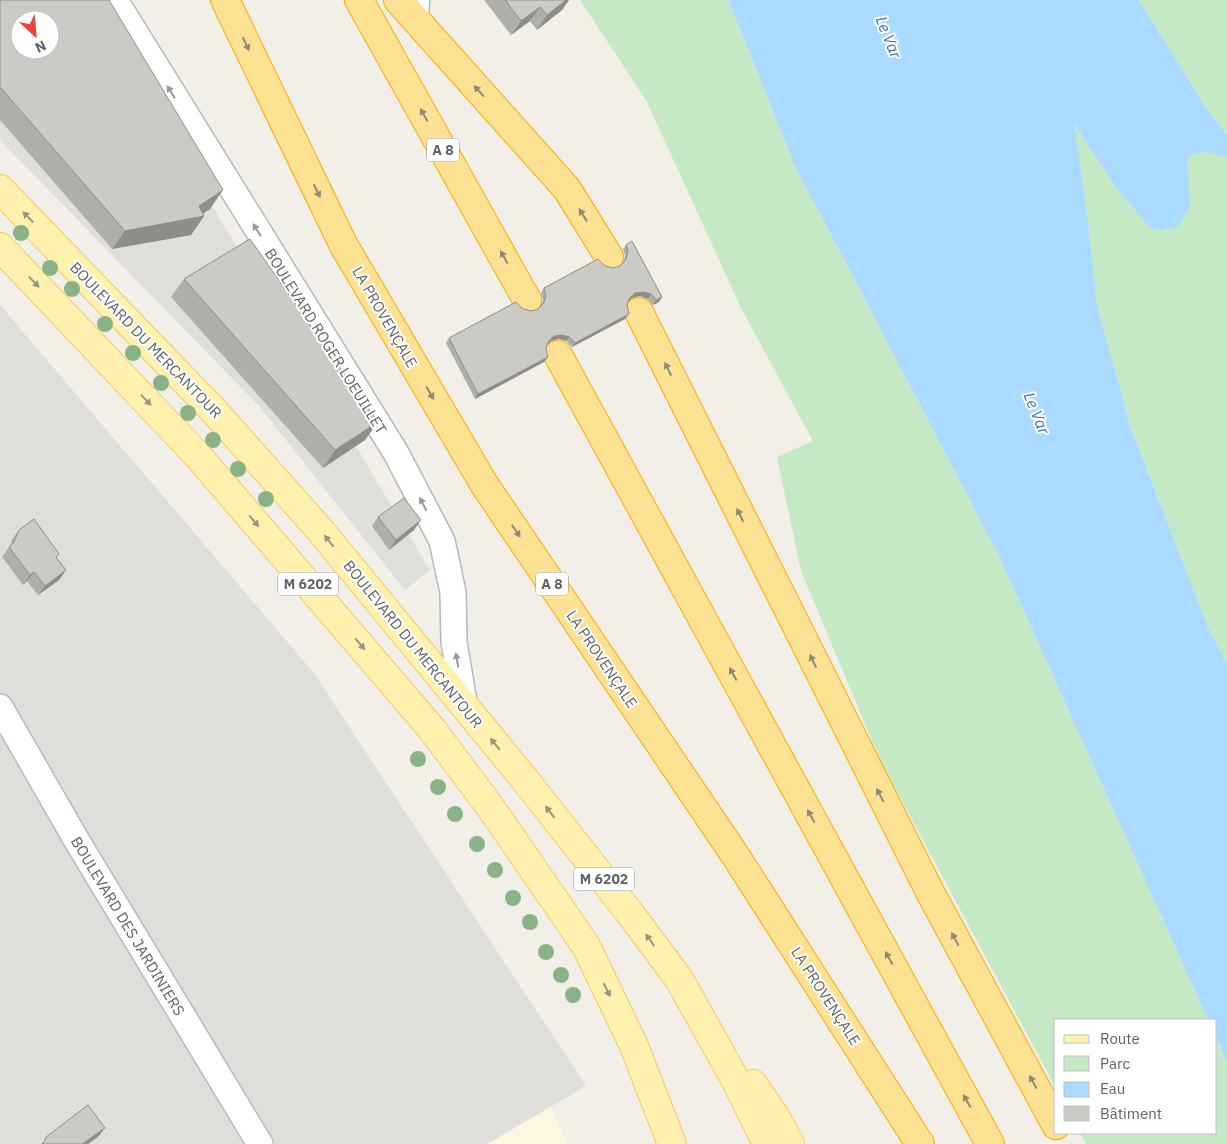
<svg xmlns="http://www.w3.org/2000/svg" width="1227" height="1144" font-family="'IBM Plex Sans',sans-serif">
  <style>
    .commercial { fill: #fef7e0 }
    .industrial { fill: #e0deda; fill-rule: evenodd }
    .green { fill: #c5e8c5 }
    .water { fill: #aadaff }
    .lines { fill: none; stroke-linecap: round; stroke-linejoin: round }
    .lane-casing { stroke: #b5b8bc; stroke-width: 15 }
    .street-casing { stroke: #b5b8bc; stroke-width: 28 }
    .primary-casing { stroke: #f2c960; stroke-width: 30 }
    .highway-casing { stroke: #f9ab00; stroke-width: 30 }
    .lane { stroke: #fff; stroke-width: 12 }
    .street { stroke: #fff; stroke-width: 25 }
    .primary { stroke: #fff2af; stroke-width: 28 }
    .highway { stroke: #fde293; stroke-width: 28 }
    .tree { fill: #89b387 }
    .wall { fill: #afaea9 }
    .shaded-wall { fill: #8f8d8a }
    .building { fill: #cccac5; stroke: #8f8d8a; fill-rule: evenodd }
    .oneway { fill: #8e8975 }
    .oneway2 { fill: #979a9d }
    .oneway3 { fill: #979581 }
    .labels { text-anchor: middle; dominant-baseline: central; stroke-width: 4; stroke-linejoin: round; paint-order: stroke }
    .shield { fill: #fff; stroke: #8f9295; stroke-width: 1 }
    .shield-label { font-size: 14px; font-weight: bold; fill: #5f6368 }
    .street-label { font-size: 15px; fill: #5f6368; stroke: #fff }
    .water-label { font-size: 16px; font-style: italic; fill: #4174aa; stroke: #fff }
  </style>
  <rect width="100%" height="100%" fill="#f1efe8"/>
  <path class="commercial" d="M 550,1107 L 568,1144 L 487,1144 Z"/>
  <path class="industrial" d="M 0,0 L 89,0 L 430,570 L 405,590 L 258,405 L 0,140 ZM 20,20 L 50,20 L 50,50 L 20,50 Z
    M 0,305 L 313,672 L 586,1086 L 487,1144 L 0,1144 Z"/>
  <path class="green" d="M 580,0 L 728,0 L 795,166 L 999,556 L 1208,1020 L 1056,1020 L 1056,1088 L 881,762 L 801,571 L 777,457 L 813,441 L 741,308 L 647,102 Z
    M 1139,0 L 1227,0 L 1227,135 L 1205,106 Z
    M 1073,123 L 1116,188 L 1149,227 L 1187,178 L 1187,156 L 1204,152 L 1227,157 L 1227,664 L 1207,625 L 1131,428 L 1097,305 L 1087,213 Z
    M 1216,1037 L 1227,1062 L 1227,1144 L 1086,1144 L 1080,1133 L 1216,1133 Z"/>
  <path class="water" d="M 728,0 L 1139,0 L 1205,106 L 1227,135 L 1227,157 L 1204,152 L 1187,156 L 1190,207 L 1178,227 L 1161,230 L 1149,227 L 1116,188 L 1074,124 L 1087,213 L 1097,305 L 1131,428 L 1207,625 L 1227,664 L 1227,1062 L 1216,1037 L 1216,1020 L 1208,1020 L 999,556 L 795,166 Z"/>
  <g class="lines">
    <g class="lane-casing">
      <path id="lane" d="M 422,25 L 423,0"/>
    </g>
    <g class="street-casing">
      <path id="street" d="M 115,0 L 396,453 L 442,541 L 453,592 L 454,642 L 465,708
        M 0,707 L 77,841 L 260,1144"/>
    </g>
    <g class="primary-casing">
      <path id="primary" d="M 0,189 L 214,411 L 320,530 L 526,781 L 629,912 L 679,979 L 737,1083 L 767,1144
        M 0,247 L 199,457 L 431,728 L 491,808 L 586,946 L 634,1046 L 672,1144
        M 753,1084 L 776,1118 L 790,1144"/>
    </g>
    <g class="highway-casing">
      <path id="highway" d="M 225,0 L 343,244 L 484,484 L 735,855 L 920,1144
        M 359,0 L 527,300
        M 398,0 L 567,189 L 609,257
        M 639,312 L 930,892 L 1056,1125
        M 558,355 L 990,1144"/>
    </g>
    <use href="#lane" class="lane"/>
    <use href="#street" class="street"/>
    <use href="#primary" class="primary"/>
    <use href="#highway" class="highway"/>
  </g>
  <g class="tree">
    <circle cx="21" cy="233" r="8"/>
    <circle cx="50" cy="268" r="8"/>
    <circle cx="72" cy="289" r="8"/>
    <circle cx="105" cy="324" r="8"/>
    <circle cx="133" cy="353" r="8"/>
    <circle cx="161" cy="383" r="8"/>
    <circle cx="188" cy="413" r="8"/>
    <circle cx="213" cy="440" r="8"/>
    <circle cx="238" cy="469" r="8"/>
    <circle cx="266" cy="499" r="8"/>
    <circle cx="418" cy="759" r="8"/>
    <circle cx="438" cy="787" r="8"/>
    <circle cx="455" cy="814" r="8"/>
    <circle cx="477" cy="844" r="8"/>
    <circle cx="495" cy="870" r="8"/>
    <circle cx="513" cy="898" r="8"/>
    <circle cx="530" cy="922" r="8"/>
    <circle cx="546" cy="952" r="8"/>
    <circle cx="561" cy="975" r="8"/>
    <circle cx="573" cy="995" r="8"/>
  </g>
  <path class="wall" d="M 0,0 L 210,209 L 202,214 L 204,216 L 191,235 L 112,249 L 0,120 Z
    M 484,0 L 569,0 L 562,10 L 537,30 L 530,21 L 511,35 Z
    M 626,245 L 662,297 L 659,302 L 653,305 L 648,299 L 640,296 L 632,298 L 628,301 L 627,306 L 625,319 L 572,347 L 566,341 L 559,339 L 551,341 L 547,345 L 544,362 L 475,399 L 446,343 L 449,338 L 523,309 L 531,311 L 538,309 L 541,305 L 543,300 L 541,293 L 544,288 L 605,266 L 613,268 L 620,266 L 623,262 L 625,256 L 623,249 Z
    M 184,279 L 365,440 L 323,468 L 171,297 Z
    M 378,517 L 414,530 L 389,550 L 372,526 Z
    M 19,530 L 59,554 L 56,557 L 66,570 L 59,580 L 38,595 L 27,581 L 23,585 L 2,557 L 10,546 L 12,539 Z"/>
  <path class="shaded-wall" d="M 566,0 L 569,0 L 562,10 L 537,30 L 547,15 Z
    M 540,7 L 530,21 L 511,35 L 521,21 Z
    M 223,190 L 210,209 L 196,218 L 204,216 L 191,235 L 112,249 L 125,231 L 199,206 Z
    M 644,292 L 651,294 L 648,299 L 640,296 L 632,298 L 626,304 L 629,299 L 635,293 Z
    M 662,297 L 659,302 L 653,305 L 656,300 Z
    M 629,314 L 625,319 L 572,347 L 575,343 Z
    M 562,335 L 569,337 L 566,341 L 559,339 L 551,341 L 544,347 L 548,342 L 554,336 Z
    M 548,357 L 544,362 L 475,399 L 478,394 Z
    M 378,422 L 365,440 L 323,468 L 335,450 Z
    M 421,520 L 414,530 L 389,550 L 396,540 Z
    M 66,570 L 59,580 L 38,595 L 45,586 Z
    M 34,572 L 27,581 L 23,585 L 30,575 Z
    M 105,1128 L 98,1137 L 88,1144 L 82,1144 Z"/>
  <path class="building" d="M 0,0 L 109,0 L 223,190 L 199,206 L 204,216 L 125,231 L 0,87 ZM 20,20 L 50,20 L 50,50 L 20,50 Z
    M 505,0 L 566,0 L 547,15 L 540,7 L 521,21 Z
    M 250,239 L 378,422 L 335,450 L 184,279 Z
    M 632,241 L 662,297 L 656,300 L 651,294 L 644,292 L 635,293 L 629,299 L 627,306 L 629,314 L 575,343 L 569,337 L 562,335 L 554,336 L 548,342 L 546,349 L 548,357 L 478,394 L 449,338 L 516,302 L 523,309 L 531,311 L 538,309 L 544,303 L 546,295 L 544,288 L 598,259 L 605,266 L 613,268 L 620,266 L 626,259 L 628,251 L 626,245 Z
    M 404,498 L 421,520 L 396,540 L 378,517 Z
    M 34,519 L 59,554 L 56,557 L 66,570 L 45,586 L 34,572 L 30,575 L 9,547 L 14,542 L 19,530 Z
    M 88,1105 L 105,1128 L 82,1144 L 42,1144 L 44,1142 L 46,1137 Z"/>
  <defs><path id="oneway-solid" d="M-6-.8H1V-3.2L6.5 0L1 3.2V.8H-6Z" transform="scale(1.25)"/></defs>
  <g class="oneway">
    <use href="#oneway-solid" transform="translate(246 44) rotate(65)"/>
    <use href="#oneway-solid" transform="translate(479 91) rotate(-132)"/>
    <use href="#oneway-solid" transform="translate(424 115) rotate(-119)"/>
    <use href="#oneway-solid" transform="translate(317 191) rotate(64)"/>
    <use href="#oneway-solid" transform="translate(583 215) rotate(-122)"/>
    <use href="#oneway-solid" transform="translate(504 257) rotate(-119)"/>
    <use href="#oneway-solid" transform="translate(668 369) rotate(-116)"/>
    <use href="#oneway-solid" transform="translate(430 393) rotate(59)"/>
    <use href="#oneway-solid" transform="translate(740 515) rotate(-116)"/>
    <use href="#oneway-solid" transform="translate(516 531) rotate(56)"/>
    <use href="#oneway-solid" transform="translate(813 661) rotate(-116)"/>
    <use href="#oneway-solid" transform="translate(733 674) rotate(-119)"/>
    <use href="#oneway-solid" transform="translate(880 795) rotate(-117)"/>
    <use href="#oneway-solid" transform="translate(811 816) rotate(-119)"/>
    <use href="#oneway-solid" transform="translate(955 939) rotate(-118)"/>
    <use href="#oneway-solid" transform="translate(889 958) rotate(-119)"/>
    <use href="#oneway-solid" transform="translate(1033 1082) rotate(-118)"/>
    <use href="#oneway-solid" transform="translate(967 1101) rotate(-119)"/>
  </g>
  <g class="oneway2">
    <use href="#oneway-solid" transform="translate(171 92) rotate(-122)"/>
    <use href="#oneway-solid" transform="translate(257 230) rotate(-122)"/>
    <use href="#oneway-solid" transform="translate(423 504) rotate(-117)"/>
    <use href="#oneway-solid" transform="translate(457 660) rotate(-100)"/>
  </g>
  <g class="oneway3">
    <use href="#oneway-solid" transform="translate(28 217) rotate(-134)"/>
    <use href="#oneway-solid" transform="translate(34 282) rotate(46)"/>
    <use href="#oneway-solid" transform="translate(146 400) rotate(46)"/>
    <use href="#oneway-solid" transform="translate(254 521) rotate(49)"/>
    <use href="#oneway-solid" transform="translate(329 541) rotate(-129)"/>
    <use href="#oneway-solid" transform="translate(360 644) rotate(49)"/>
    <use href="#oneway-solid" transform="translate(495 744) rotate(-130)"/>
    <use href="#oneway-solid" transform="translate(550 812) rotate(-128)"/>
    <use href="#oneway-solid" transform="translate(650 940) rotate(-126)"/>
    <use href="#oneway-solid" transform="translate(607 990) rotate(64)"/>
  </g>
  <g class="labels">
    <g class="shield">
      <rect x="427" y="138.5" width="32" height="23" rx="4"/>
      <rect x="278" y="572.5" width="60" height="23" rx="4"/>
      <rect x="536" y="572.5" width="32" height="23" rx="4"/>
      <rect x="574" y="867.5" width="60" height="23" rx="4"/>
    </g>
    <g class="shield-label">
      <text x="443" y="150">A 8</text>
      <text x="308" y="584">M 6202</text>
      <text x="552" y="584">A 8</text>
      <text x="604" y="879">M 6202</text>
    </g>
    <g class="street-label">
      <text transform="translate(385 317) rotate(60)">LA PROVENÇALE</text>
      <text transform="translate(146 340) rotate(46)">BOULEVARD DU MERCANTOUR</text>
      <text transform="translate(326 341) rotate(58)">BOULEVARD ROGER LOEUILLET</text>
      <text transform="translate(413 644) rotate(51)">BOULEVARD DU MERCANTOUR</text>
      <text transform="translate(602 659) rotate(56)">LA PROVENÇALE</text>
      <text transform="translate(128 926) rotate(59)">BOULEVARD DES JARDINIERS</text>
      <text transform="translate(826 996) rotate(57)">LA PROVENÇALE</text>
    </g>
    <g class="water-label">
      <text transform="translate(889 37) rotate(68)">Le Var</text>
      <text transform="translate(1037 413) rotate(68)">Le Var</text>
    </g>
  </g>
  <rect x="1054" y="1019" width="162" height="115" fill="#ffffff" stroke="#bfc1c3"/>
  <rect x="1064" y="1035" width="25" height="8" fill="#fff2af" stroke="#bfc1c3"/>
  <text x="1100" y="1044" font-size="15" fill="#5f6368">Route</text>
  <rect x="1064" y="1056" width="25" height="15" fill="#c5e8c5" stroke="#bfc1c3"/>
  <text x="1100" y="1069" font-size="15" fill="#5f6368">Parc</text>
  <rect x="1064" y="1082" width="25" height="15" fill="#aadaff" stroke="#bfc1c3"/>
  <text x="1100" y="1094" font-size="15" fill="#5f6368">Eau</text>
  <rect x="1064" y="1106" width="25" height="15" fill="#cccac5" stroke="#bfc1c3"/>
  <text x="1100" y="1119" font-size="15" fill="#5f6368">Bâtiment</text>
  <g transform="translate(35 35) rotate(154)"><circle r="24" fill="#ffffff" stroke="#bfc1c3"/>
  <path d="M0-4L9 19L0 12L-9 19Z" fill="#ea4335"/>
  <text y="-8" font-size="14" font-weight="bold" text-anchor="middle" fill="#5f6368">N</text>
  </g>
</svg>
